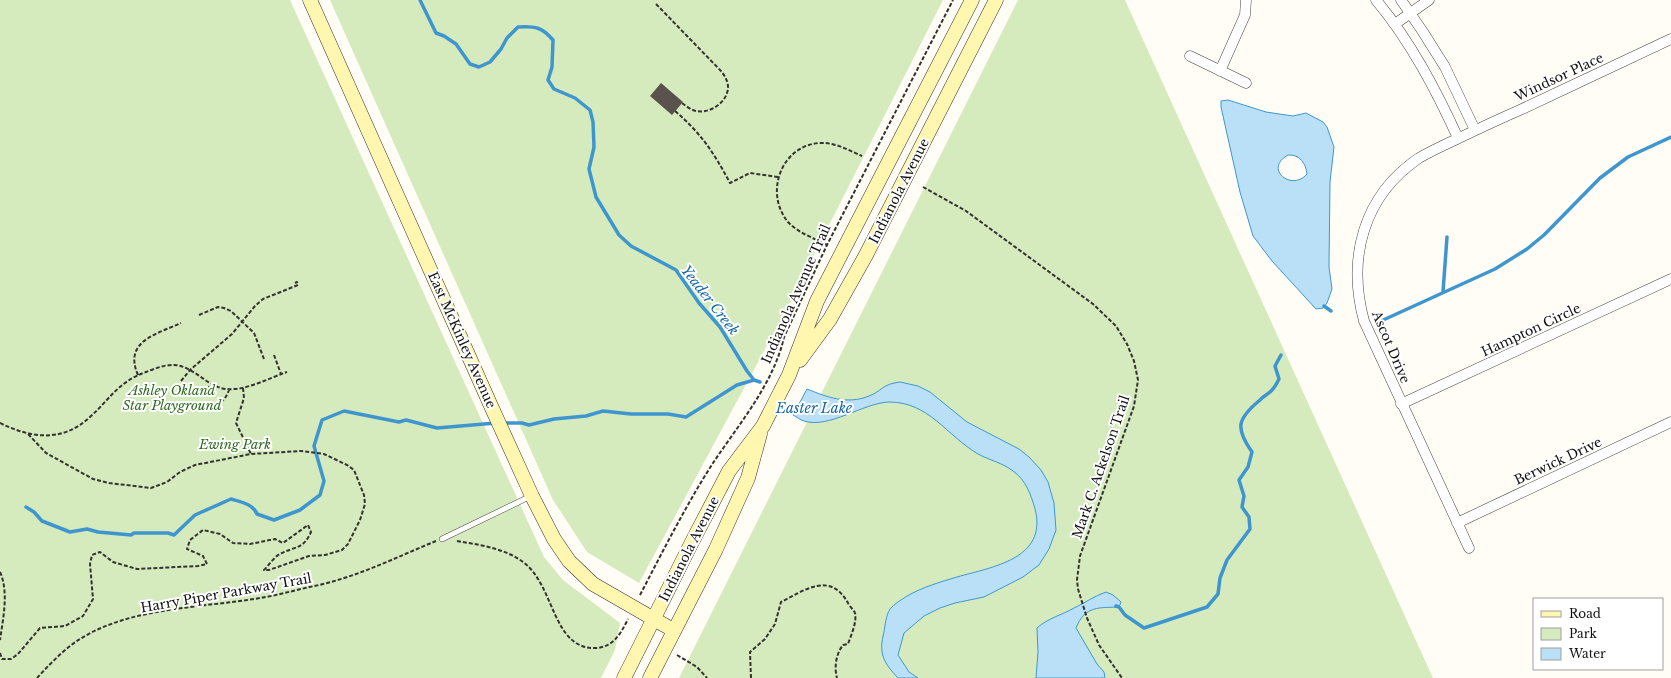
<svg xmlns="http://www.w3.org/2000/svg" width="1671" height="678" font-family="'Libre Baskerville',serif">
  <style>
    .green { fill: #d5ebbd }
    .water { fill: #b9e0f7; stroke: #3f96cf; fill-rule: evenodd }
    .lines { fill: none; stroke-linecap: round; stroke-linejoin: round }
    .stream { stroke: #3f96cf; stroke-width: 3.5 }
    .building { fill: #5a524d }
    .service-casing { stroke: #444; stroke-width: 6 }
    .minor-casing { stroke: #444; stroke-width: 11 }
    .secondary-casing { stroke: #333; stroke-width: 15 }
    .path { stroke: #333; stroke-width: 2; stroke-dasharray: 4 2; stroke-linecap: butt }
    .service { stroke: #fff; stroke-width: 5 }
    .minor { stroke: #fff; stroke-width: 10 }
    .secondary { stroke: #fff6b0; stroke-width: 14 }
    .labels { text-anchor: middle; dominant-baseline: central; stroke-width: 4; stroke-linejoin: round; paint-order: stroke }
    .street-label { font-size: 13px; fill: #111; stroke: #fff }
    .park-label { font-size: 13px; font-style: italic; fill: #2f6b1f; stroke: #fff }
    .water-label { font-size: 14px; font-style: italic; fill: #1768a6; stroke: #fff }
  </style>
  <rect width="100%" height="100%" fill="#fffdf5"/>
  <path class="green" d="M 0,0 L 290,0 L 544,557 L 563,580 L 620,623 L 615,650 L 601,678 L 0,678 Z
    M 330,0 L 943,0 L 785,312 L 639,583 L 587,552 L 553,500 Z
    M 1018,0 L 1125,0 L 1433,678 L 679,678 Z"/>
  <path class="water" d="M 1228,100 L 1266,112 L 1293,116 L 1306,113 L 1323,122 L 1327,127 L 1334,147 L 1330,182 L 1329,267 L 1332,289 L 1327,303 L 1323,308 L 1316,309 L 1272,261 L 1253,236 L 1240,192 L 1221,107 L 1221,101 ZM 1288,155 C 1300,154 1306,164 1307,174 C 1292,192 1263,169 1288,155 Z
    M 900,382 L 918,386 L 930,392 L 967,422 L 1019,449 L 1029,457 L 1041,470 L 1048,482 L 1054,503 L 1056,530 L 1049,549 L 1039,565 L 1023,577 L 984,597 L 955,603 L 940,608 L 924,616 L 904,633 L 898,655 L 909,672 L 918,678 L 898,678 C 884,663 878,654 884,632 C 885,626 886,615 890,609 C 894,604 901,600 907,596 C 923,587 940,582 957,577 C 992,567 1048,559 1035,509 C 1031,495 1026,480 1013,471 C 1003,463 989,460 978,454 C 946,435 929,402 889,402 C 863,403 829,429 804,421 C 800,420 797,417 793,415 L 807,389 C 827,397 847,405 869,396 C 882,391 882,384 900,382 Z
    M 1106,592 L 1113,595 L 1121,602 L 1119,607 C 1100,608 1085,605 1076,628 L 1097,664 L 1104,672 L 1105,678 L 1036,678 L 1038,652 L 1037,628 C 1048,618 1062,615 1074,608 C 1085,603 1094,596 1106,592 Z"/>
  <g class="lines">
    <path class="stream" d="M 420,0 L 436,33 L 444,36 L 456,44 L 470,64 L 479,67 L 490,62 L 501,49 L 507,38 L 518,27 C 535,26 542,27 553,40 L 552,67 L 548,80 L 554,89 L 575,98 L 590,110 L 593,122 L 594,147 L 589,169 L 596,197 L 619,235 L 631,246 L 676,270 L 699,303 L 720,327 L 747,371 L 754,380 L 760,382
      M 1443,292 L 1447,237
      M 1324,306 L 1331,311
      M 1381,321 L 1495,269 L 1527,249 L 1544,235 L 1600,178 L 1628,157 L 1671,137
      M 502,423 L 522,423 L 529,425 L 554,419 L 586,416 L 603,411 L 631,414 L 668,414 L 686,417 L 737,385 L 754,380
      M 26,507 L 34,512 L 42,521 L 70,532 L 87,529 L 98,532 L 131,535 L 134,533 L 168,533 L 174,535 L 195,515 L 231,499 C 241,502 253,504 257,514 L 274,520 L 300,510 L 320,495 L 324,481 L 314,446 L 322,420 L 344,411 L 399,422 L 406,420 L 437,428 L 496,423
      M 1116,606 L 1119,607 L 1125,615 L 1144,628 L 1207,607 L 1218,594 L 1220,578 L 1227,560 L 1250,529 L 1249,517 L 1242,507 L 1244,496 L 1239,480 L 1248,467 L 1252,452 C 1235,428 1237,419 1260,400 C 1263,396 1269,394 1272,390 C 1275,387 1277,383 1279,379 L 1275,366 L 1281,355"/>
  </g>
  <path class="building" d="M 661,83 L 683,102 L 672,115 L 650,96 Z"/>
  <g class="lines">
    <g class="service-casing">
      <path id="service" d="M 442,539 L 531,496"/>
    </g>
    <g class="minor-casing">
      <path id="minor" d="M 1376,0 C 1411,42 1436,90 1458,138
        M 1401,0 L 1423,32 L 1445,67 L 1475,130
        M 1395,24 L 1429,0
        M 1190,56 L 1246,83
        M 1220,71 L 1245,15 L 1246,0
        M 1401,404 L 1671,279
        M 1457,523 L 1671,422
        M 1469,548 L 1364,321 C 1347,258 1363,196 1419,158 C 1431,151 1444,145 1457,139 C 1478,129 1499,119 1520,110 C 1570,86 1621,63 1671,39"/>
    </g>
    <g class="secondary-casing">
      <path id="secondary" d="M 310,0 L 491,406 L 532,496 L 554,539 L 569,561 L 593,584 L 673,630
        M 800,360 L 830,319 L 866,255 L 996,0
        M 624,678 L 692,542 L 729,471 L 763,426 L 789,375 L 817,301 L 972,0
        M 650,678 L 716,549 L 748,478 L 760,434"/>
    </g>
    <path class="path" d="M 656,4 L 722,72 C 725,77 728,81 728,87 C 728,102 710,114 696,111 C 691,110 686,106 682,103
      M 675,111 C 701,133 714,153 730,183 L 750,173 L 778,177
      M 923,187 L 966,211 L 1093,304 L 1116,326 L 1127,344 L 1134,361 L 1138,380 L 1134,406 L 1080,556 L 1077,580 L 1078,589 L 1087,618 L 1099,645 L 1122,678
      M 827,245 C 814,238 798,233 788,222 C 764,193 781,146 819,143 C 835,142 848,150 862,156
      M 199,315 L 218,307 L 224,308 L 231,311 L 254,333 L 264,359
      M 274,355 L 281,374
      M 138,375 C 123,341 157,334 181,323
      M 181,381 L 190,370 L 232,334 L 255,306 L 263,299 L 298,285 L 297,282 L 295,283
      M 243,388 L 244,398 L 236,423 L 251,454
      M 203,394 L 211,385
      M 209,405 C 220,404 225,401 229,390
      M 0,423 C 31,438 62,443 90,417 C 110,399 118,382 146,372 C 154,369 166,364 175,365 C 195,367 207,387 226,389 C 246,391 269,378 287,372
      M 457,541 C 480,545 504,548 523,562 C 555,585 552,650 596,648 C 614,647 621,633 628,619
      M 0,572 C 9,592 3,619 0,640
      M 640,595 C 663,551 686,505 713,463 C 739,424 774,383 784,337 L 827,245 L 953,0
      M 0,653 L 2,659 L 11,659 L 18,654 L 40,628 L 65,626 L 83,616 L 93,599 L 90,564 L 92,555 L 100,552 L 113,562 L 137,569 L 198,566 L 207,564 L 203,556 L 187,549 L 190,540 L 203,530 L 220,534 L 233,543 L 250,544 L 275,539 L 283,543 L 308,525 L 311,532 C 303,550 295,546 280,554 C 274,557 269,565 264,570 L 269,570 L 309,556 L 325,555 L 342,550 L 348,544 L 360,520 L 365,504 L 364,495 L 354,470 L 347,465 L 324,454 L 301,451 L 251,454 L 195,465 L 180,472 L 167,482 L 151,488 L 109,483 L 93,479 L 46,453 L 28,434
      M 677,655 L 697,667 L 707,678
      M 37,678 C 50,664 64,649 80,639 C 131,607 201,608 260,598 C 279,595 299,589 319,585 C 359,576 397,557 436,541
      M 751,678 L 750,652 L 765,639 L 775,624 L 781,602 C 805,590 830,571 848,603 C 849,606 854,610 855,613 C 857,623 851,635 848,644 L 843,645 C 836,654 834,667 837,678"/>
    <use href="#service" class="service"/>
    <use href="#minor" class="minor"/>
    <use href="#secondary" class="secondary"/>
  </g>
  <g class="labels">
    <g class="street-label">
      <text transform="translate(1559 77) rotate(-25)">Windsor Place</text>
      <text transform="translate(899 191) rotate(-63)">Indianola Avenue</text>
      <text transform="translate(796 294) rotate(-66)">Indianola Avenue Trail</text>
      <text transform="translate(1531 330) rotate(-25)">Hampton Circle</text>
      <text transform="translate(462 340) rotate(66)">East McKinley Avenue</text>
      <text transform="translate(1391 347) rotate(67)">Ascot Drive</text>
      <text transform="translate(1558 461) rotate(-25)">Berwick Drive</text>
      <text transform="translate(1101 467) rotate(-71)">Mark C. Ackelson Trail</text>
      <text transform="translate(689 549) rotate(-63)">Indianola Avenue</text>
      <text transform="translate(226 593) rotate(-10)">Harry Piper Parkway Trail</text>
    </g>
    <g class="park-label">
      <text x="172" y="390">Ashley Okland<tspan x="172" dy="15">Star Playground</tspan></text>
      <text x="235" y="444">Ewing Park</text>
    </g>
    <g class="water-label">
      <text transform="translate(710 300) rotate(52)">Yeader Creek</text>
      <text x="814" y="408">Easter Lake</text>
    </g>
  </g>
  <rect x="1533" y="598" width="130" height="72" fill="#ffffff" stroke="#a0a0a0"/>
  <rect x="1541" y="611" width="20" height="6" fill="#fff6b0" stroke="#a0a0a0"/>
  <text x="1569" y="618" font-size="12" fill="#111111">Road</text>
  <rect x="1541" y="628" width="20" height="12" fill="#d5ebbd" stroke="#a0a0a0"/>
  <text x="1569" y="638" font-size="12" fill="#111111">Park</text>
  <rect x="1541" y="648" width="20" height="12" fill="#b9e0f7" stroke="#a0a0a0"/>
  <text x="1569" y="658" font-size="12" fill="#111111">Water</text>
</svg>
